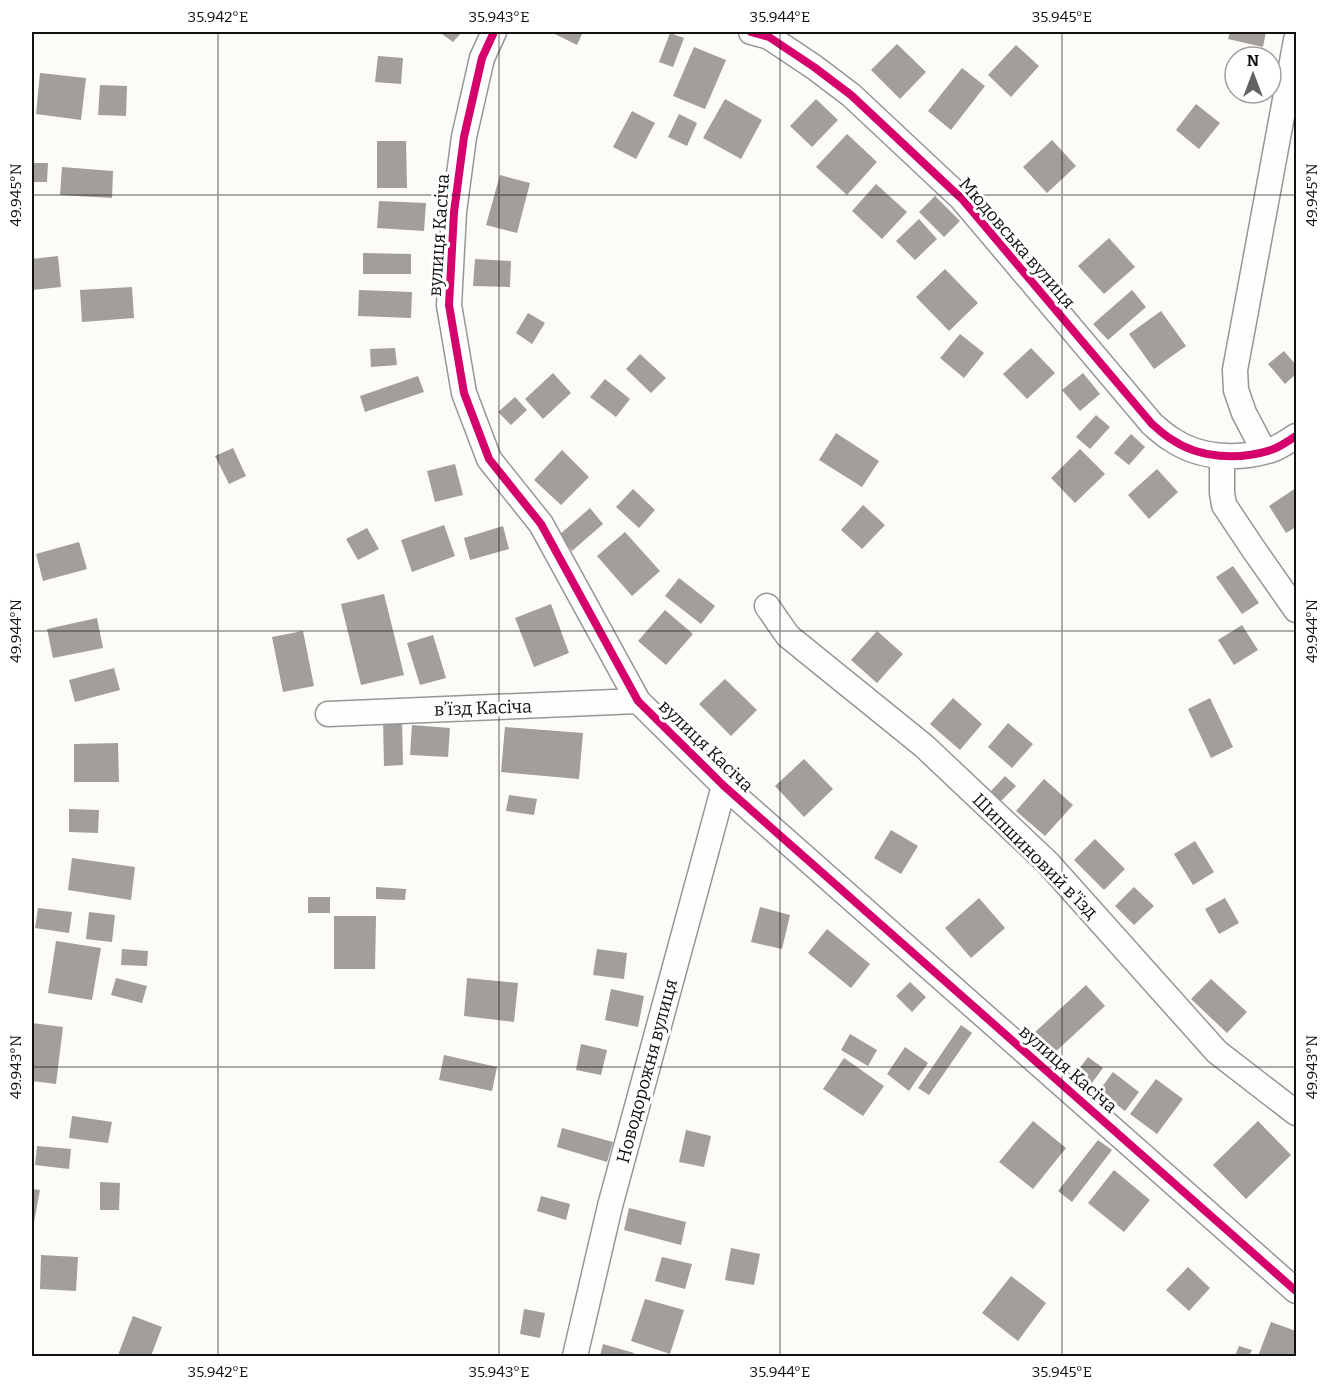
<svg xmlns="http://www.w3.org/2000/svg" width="1328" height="1388" font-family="Bitter,serif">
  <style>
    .building { fill: #a19e9c }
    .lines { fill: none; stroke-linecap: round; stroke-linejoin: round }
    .minor-casing { stroke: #979695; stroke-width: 27 }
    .minor { stroke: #fffefe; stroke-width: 24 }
    .cycleway-casing { stroke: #fff; stroke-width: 11 }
    .cycleway { stroke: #d6006c; stroke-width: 8 }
    .ticks { fill: none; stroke: #111; stroke-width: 1.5; stroke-opacity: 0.45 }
    .labels { text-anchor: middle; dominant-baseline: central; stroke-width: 6; stroke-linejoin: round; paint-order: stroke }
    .street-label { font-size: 18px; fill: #111; stroke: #fff }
    .neatline { fill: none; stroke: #111; stroke-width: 2 }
    .ticks-label { font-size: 15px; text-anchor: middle; fill: #111 }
  </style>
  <rect width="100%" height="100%" fill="#fcfbf7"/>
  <path class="building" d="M 439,32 L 462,32 L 453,42 Z
    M 554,32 L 583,32 L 577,45 L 553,33 Z
    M 1230,32 L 1266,32 L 1263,47 L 1228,39 Z
    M 670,33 L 684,38 L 673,67 L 659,62 Z
    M 897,44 L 926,72 L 900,99 L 871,70 Z
    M 1016,45 L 1039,66 L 1011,97 L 988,75 Z
    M 694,47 L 726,60 L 705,109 L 673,96 Z
    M 378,56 L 403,58 L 401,84 L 375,82 Z
    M 962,68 L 985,86 L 951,130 L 928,111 Z
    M 40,73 L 86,78 L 81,120 L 36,114 Z
    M 100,85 L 127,86 L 126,116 L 98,115 Z
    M 725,99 L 762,120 L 741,159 L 703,138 Z
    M 816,99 L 838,120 L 812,147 L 790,126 Z
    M 1196,104 L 1220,123 L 1199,149 L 1176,130 Z
    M 632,111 L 655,123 L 636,159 L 613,147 Z
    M 679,114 L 697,123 L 687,146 L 668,137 Z
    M 847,134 L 877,162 L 847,195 L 816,167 Z
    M 1052,140 L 1076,166 L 1047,193 L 1023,167 Z
    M 377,141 L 406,141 L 407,188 L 377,188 Z
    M 32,163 L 48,163 L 47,182 L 32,182 Z
    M 62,167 L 113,171 L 112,198 L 60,195 Z
    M 500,175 L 530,183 L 517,233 L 486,225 Z
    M 876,184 L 907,212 L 882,239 L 852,211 Z
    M 935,196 L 960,221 L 944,237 L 919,212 Z
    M 379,201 L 426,203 L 424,231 L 377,228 Z
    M 919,219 L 937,239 L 915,260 L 896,241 Z
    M 1109,238 L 1135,267 L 1104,294 L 1078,266 Z
    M 363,253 L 411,254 L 411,274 L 363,274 Z
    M 58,256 L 61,287 L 32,290 L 32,259 Z
    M 475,259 L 511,261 L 510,287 L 473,286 Z
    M 945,269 L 978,303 L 949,331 L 916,297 Z
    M 132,287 L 134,318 L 82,322 L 80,290 Z
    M 359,290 L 412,292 L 411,318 L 358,316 Z
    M 1132,290 L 1146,307 L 1108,340 L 1093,324 Z
    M 1161,311 L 1186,346 L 1154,369 L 1129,334 Z
    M 528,313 L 545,323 L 532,344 L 516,333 Z
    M 960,334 L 984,353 L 964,378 L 940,358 Z
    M 395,348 L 397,365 L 371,367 L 370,349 Z
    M 1031,348 L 1055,373 L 1027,399 L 1003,374 Z
    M 1284,351 L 1296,365 L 1296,374 L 1285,384 L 1268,364 Z
    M 640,354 L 666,378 L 651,393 L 626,369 Z
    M 553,373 L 571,393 L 543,419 L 525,399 Z
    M 1083,373 L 1100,394 L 1080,411 L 1062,390 Z
    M 418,376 L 424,392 L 365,412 L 360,396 Z
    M 605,379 L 630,399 L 616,417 L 590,397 Z
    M 515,397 L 527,410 L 511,425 L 498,412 Z
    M 1096,415 L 1110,427 L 1090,449 L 1076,437 Z
    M 836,433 L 879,461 L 862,487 L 819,460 Z
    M 1131,434 L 1145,447 L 1129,465 L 1114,453 Z
    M 233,448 L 246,476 L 229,484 L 215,456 Z
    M 1080,449 L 1105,474 L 1075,503 L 1051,478 Z
    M 562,450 L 589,477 L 561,505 L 534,480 Z
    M 455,464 L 463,495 L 435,502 L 427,471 Z
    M 1157,469 L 1178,492 L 1149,519 L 1128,495 Z
    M 1296,488 L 1296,527 L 1286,533 L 1269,506 Z
    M 633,489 L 655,510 L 639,528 L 616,507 Z
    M 863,505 L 885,525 L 862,549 L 841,530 Z
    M 590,508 L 603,524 L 572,551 L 559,535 Z
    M 444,525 L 455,556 L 412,572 L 401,540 Z
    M 503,526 L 509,549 L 470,560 L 464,538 Z
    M 367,528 L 379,549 L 358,560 L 346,539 Z
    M 625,532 L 660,571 L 632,596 L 597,556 Z
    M 79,542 L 87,569 L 43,581 L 36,554 Z
    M 1233,566 L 1259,603 L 1242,614 L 1216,577 Z
    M 679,578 L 715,606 L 701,624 L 665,596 Z
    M 384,594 L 404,675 L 361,685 L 341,604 Z
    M 551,604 L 569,653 L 534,667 L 515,618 Z
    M 665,610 L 693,634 L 666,665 L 638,641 Z
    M 97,618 L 103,648 L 53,658 L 47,629 Z
    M 1242,625 L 1258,650 L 1234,665 L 1218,640 Z
    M 303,631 L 314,686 L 283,692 L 272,637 Z
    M 877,631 L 903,654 L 877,683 L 851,660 Z
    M 433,635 L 446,678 L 420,685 L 407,643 Z
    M 114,668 L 120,690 L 75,702 L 69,680 Z
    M 725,679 L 757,710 L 731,736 L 699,704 Z
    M 953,698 L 982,724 L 960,750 L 930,724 Z
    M 1210,698 L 1233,747 L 1211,758 L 1188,709 Z
    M 383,719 L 402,719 L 403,765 L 384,766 Z
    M 1008,723 L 1033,744 L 1012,768 L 988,747 Z
    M 412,725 L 450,728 L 448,757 L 410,755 Z
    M 505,727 L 583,733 L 579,779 L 501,772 Z
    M 118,743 L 119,782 L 74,782 L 74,744 Z
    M 804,759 L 833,789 L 804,817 L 775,786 Z
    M 1005,776 L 1016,786 L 1001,801 L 991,791 Z
    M 1044,779 L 1073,805 L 1045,836 L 1016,811 Z
    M 509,795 L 537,799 L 534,815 L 506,811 Z
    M 69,809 L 99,810 L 98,833 L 69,832 Z
    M 891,830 L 918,846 L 901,874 L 874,858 Z
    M 1095,839 L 1125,869 L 1104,890 L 1074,860 Z
    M 1195,841 L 1214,872 L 1193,885 L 1174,854 Z
    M 72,858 L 135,867 L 131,900 L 68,890 Z
    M 376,887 L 406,889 L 405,900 L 376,899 Z
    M 1134,887 L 1154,906 L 1134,925 L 1115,906 Z
    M 308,897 L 330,897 L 330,913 L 308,913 Z
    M 979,898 L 1005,928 L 971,958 L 945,928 Z
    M 1225,898 L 1239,923 L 1219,934 L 1205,909 Z
    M 760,907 L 790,915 L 782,949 L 751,942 Z
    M 38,908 L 72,912 L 69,933 L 35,928 Z
    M 89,912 L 115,915 L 112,942 L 86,939 Z
    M 334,916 L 376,916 L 375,969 L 334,969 Z
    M 827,929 L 870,964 L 851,988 L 808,953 Z
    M 56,941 L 101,948 L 92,1000 L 48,993 Z
    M 122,949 L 148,951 L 147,966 L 121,965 Z
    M 597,949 L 627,953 L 624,979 L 593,975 Z
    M 116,978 L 147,986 L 142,1003 L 111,995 Z
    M 467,978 L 518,983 L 514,1022 L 464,1016 Z
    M 1211,979 L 1247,1012 L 1227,1033 L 1191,999 Z
    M 910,982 L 926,997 L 912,1012 L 896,996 Z
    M 1086,985 L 1105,1006 L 1052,1055 L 1033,1034 Z
    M 611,989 L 644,996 L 638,1027 L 605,1020 Z
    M 32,1023 L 63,1027 L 56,1084 L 32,1081 Z
    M 961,1025 L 972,1033 L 929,1095 L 918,1088 Z
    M 850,1034 L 877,1050 L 868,1066 L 841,1050 Z
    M 581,1044 L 607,1050 L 601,1075 L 576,1070 Z
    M 905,1047 L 928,1063 L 909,1091 L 887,1074 Z
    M 444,1055 L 497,1067 L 492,1091 L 439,1080 Z
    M 1088,1057 L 1103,1068 L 1091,1084 L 1076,1073 Z
    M 844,1058 L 884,1086 L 863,1116 L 823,1089 Z
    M 1113,1072 L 1139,1092 L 1125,1111 L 1099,1091 Z
    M 1156,1079 L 1183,1099 L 1157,1134 L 1130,1114 Z
    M 72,1116 L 112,1122 L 108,1143 L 69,1138 Z
    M 1033,1121 L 1066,1148 L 1033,1189 L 999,1162 Z
    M 1258,1121 L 1291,1155 L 1246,1199 L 1213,1165 Z
    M 562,1128 L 613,1142 L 607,1162 L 557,1147 Z
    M 686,1130 L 711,1136 L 704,1167 L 679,1162 Z
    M 1098,1140 L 1112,1150 L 1072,1202 L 1058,1191 Z
    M 37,1146 L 71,1149 L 69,1169 L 35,1165 Z
    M 1114,1170 L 1150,1200 L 1124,1232 L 1088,1203 Z
    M 100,1182 L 120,1183 L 119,1210 L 100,1210 Z
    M 32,1189 L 40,1190 L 34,1222 L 32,1221 Z
    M 541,1196 L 570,1204 L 566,1220 L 537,1211 Z
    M 629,1208 L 686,1222 L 681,1245 L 624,1230 Z
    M 731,1248 L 760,1254 L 754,1285 L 725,1280 Z
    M 41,1255 L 78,1257 L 76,1291 L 40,1289 Z
    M 662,1257 L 692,1264 L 685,1289 L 655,1281 Z
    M 1188,1267 L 1210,1288 L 1189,1311 L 1166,1290 Z
    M 1011,1276 L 1046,1303 L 1018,1341 L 982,1313 Z
    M 645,1299 L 684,1310 L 670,1354 L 631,1341 Z
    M 524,1309 L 545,1313 L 540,1338 L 520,1334 Z
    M 133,1316 L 162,1327 L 151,1356 L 122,1356 L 118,1355 Z
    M 1271,1322 L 1296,1331 L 1296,1356 L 1258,1356 Z
    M 603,1344 L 634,1353 L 633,1356 L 600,1356 Z
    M 1239,1346 L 1252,1350 L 1249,1356 L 1235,1356 Z"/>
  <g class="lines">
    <g class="minor-casing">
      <path id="minor" d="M 494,32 L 482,58 L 464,137 L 454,212 L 449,305 L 464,393 L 489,459 L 541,524 L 638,701 L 724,786 L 1296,1291
        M 751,32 L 769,37 L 814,67 L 851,95 L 962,199 L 1152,424 C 1158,429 1164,435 1171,439 C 1200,459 1239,460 1271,450 C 1280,447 1288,441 1296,436
        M 1264,451 L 1244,413 L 1236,390 L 1235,370 L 1296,40
        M 1222,457 L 1222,493 L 1224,505 L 1252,547 L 1296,610
        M 767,606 L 788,636 L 924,746 L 1048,863 L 1217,1052 L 1296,1113
        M 328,714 L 638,701
        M 575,1356 L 610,1206 L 724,786"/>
    </g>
    <use href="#minor" class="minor"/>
    <g class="cycleway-casing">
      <path id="cycleway" d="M 494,32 L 482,58 L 464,137 L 454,212 L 449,305 L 464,393 L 489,459 L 541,524 L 638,701 L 724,786 L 1296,1291
        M 751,32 L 769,37 L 814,67 L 851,95 L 962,199 L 1152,424 C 1158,429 1164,435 1171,439 C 1200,459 1239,460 1271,450 C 1280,447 1288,441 1296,436"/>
    </g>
    <use href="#cycleway" class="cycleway"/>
  </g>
  <path class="ticks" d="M 218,32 L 218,1356M 499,32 L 499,1356M 780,32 L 780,1356M 1062,32 L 1062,1356M 32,195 L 1296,195M 32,631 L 1296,631M 32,1067 L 1296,1067"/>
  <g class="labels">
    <g class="street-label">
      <text transform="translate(439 235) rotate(-86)">вулиця Касіча</text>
      <text transform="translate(1017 243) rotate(49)">Мюдовська вулиця</text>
      <text transform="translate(483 708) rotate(-2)">в’їзд Касіча</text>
      <text transform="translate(706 746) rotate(44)">вулиця Касіча</text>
      <text transform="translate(1035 856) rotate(45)">Шипшиновий в'їзд</text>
      <text transform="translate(1068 1069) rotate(41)">вулиця Касіча</text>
      <text transform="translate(647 1071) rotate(-75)">Новодорожня вулиця</text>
    </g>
  </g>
  <rect width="1328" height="1388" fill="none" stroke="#ffffff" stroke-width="66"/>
  <g transform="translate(1253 75)"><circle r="28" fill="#ffffff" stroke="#a0a0a0" stroke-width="1.5"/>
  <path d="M0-4.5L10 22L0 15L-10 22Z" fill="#636362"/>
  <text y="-9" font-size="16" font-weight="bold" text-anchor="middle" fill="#111111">N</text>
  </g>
  <rect x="33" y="33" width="1262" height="1322" class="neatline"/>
  <g class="ticks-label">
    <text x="218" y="22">35.942°E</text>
    <text x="499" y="22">35.943°E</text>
    <text x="780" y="22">35.944°E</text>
    <text x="1062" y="22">35.945°E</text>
    <text transform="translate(16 195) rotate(-90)" y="5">49.945°N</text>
    <text transform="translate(1312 195) rotate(-90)" y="5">49.945°N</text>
    <text transform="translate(16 631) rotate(-90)" y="5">49.944°N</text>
    <text transform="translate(1312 631) rotate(-90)" y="5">49.944°N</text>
    <text transform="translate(16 1067) rotate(-90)" y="5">49.943°N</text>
    <text transform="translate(1312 1067) rotate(-90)" y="5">49.943°N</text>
    <text x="218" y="1377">35.942°E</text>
    <text x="499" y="1377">35.943°E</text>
    <text x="780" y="1377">35.944°E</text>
    <text x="1062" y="1377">35.945°E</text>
  </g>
</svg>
